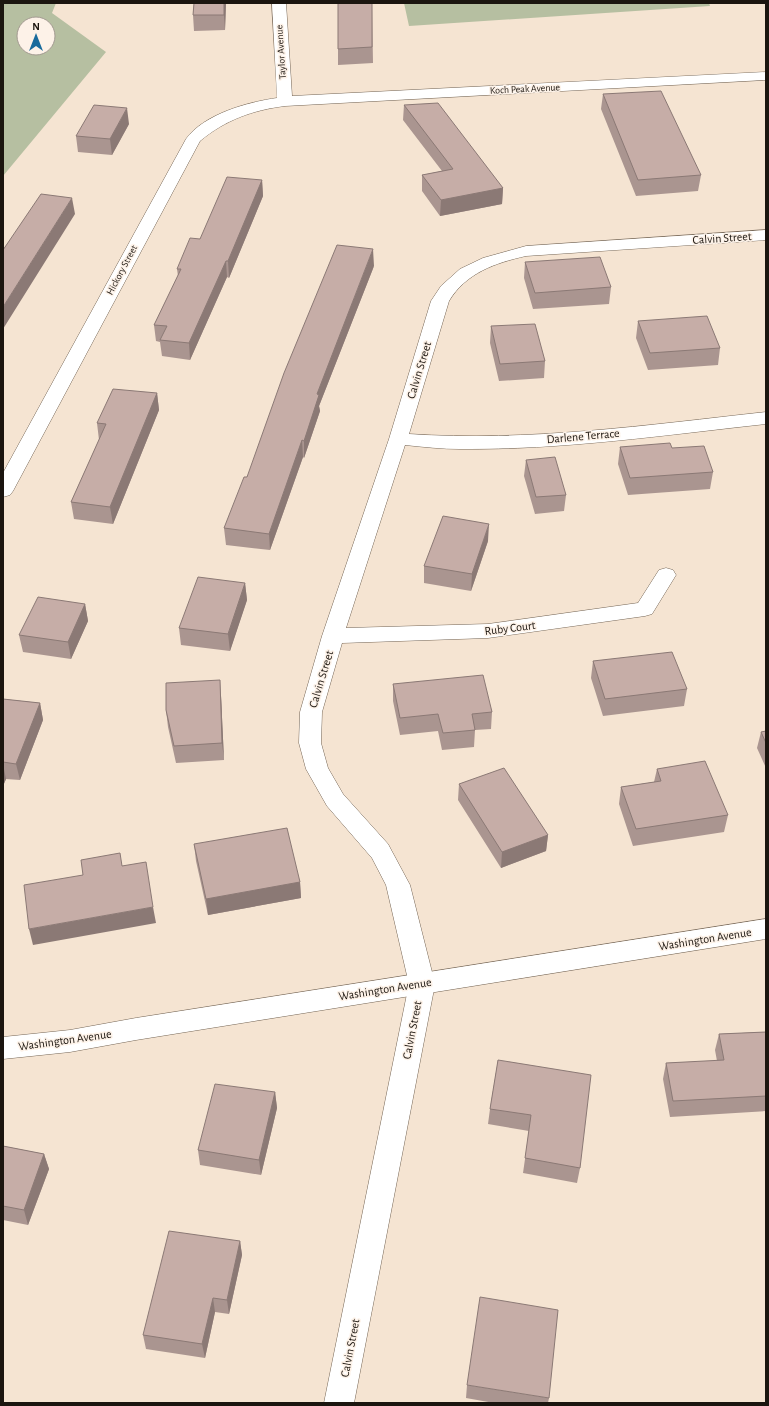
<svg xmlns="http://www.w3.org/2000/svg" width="769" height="1406" font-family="'Alegreya Sans',sans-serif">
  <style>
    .green { fill: #b6bfa1; fill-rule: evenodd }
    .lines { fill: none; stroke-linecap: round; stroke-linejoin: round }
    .street-casing { stroke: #756656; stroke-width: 1 }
    .primary-casing { stroke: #756656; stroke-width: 1 }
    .street { fill: #fff; fill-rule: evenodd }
    .primary { fill: #fff; fill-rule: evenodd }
    .wall { fill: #aa9590 }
    .shaded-wall { fill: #8b7975 }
    .building { fill: #c6ada7; stroke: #8b7975 }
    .labels { text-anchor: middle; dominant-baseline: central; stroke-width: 3; stroke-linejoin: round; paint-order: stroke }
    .far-street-label { font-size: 10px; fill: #1b150f; stroke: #fdf2e8 }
    .street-label { font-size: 12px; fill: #1b150f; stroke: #fdf2e8 }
  </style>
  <rect width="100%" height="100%" fill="#f5e4d2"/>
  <path class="green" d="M 3,3 L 56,3 L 52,13 L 106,52 L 3,176 ZM 24,24 L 48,24 L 48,48 L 24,48 Z
    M 404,3 L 709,3 L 710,6 L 409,26 Z"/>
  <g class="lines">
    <g class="street-casing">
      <path id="street" d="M 272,3 L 286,3 L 292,96 L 766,72 L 766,80 L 285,106 C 253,110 225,120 200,141 L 13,491 L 10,495 L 3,497 L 3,473 L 186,139 C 204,114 248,102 277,98 Z
        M 766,230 L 766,240 L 526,256 C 495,263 466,273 449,301 L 409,434 C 528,442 648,425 766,412 L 766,424 C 665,435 562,450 460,449 C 442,449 424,447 405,445 L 346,628 L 488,624 L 638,603 L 659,570 L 666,568 L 673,570 L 676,575 L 652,614 L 645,616 L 488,638 L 342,643 L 322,712 L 321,743 L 328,768 L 343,794 L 388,844 L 410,885 L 435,984 L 354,1403 L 324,1403 L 409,984 L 386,885 L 372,858 L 327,806 L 306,769 L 299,743 L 300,712 L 322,636 L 389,439 L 431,301 L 441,286 L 460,269 L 483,258 L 526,246 Z"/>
    </g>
    <g class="primary-casing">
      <path id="primary" d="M 766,919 L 766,939 L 136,1040 L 70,1052 L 3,1059 L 3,1037 L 70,1030 L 136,1018 Z"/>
    </g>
    <use href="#street" class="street"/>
    <use href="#primary" class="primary"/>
  </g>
  <path class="wall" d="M 194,3 L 226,3 L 225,30 L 194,31 L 193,15 Z
    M 372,3 L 373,63 L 338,65 L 338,49 Z
    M 603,94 L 701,175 L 698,191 L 636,196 L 601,109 Z
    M 404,105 L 503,188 L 502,204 L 440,216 L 422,191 L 422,175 L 442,171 L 403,120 Z
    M 129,124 L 112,155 L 78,152 L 76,136 Z
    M 262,180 L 263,196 L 229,278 L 227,277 L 190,360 L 162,356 L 160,342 L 156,341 L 154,325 L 178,276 L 177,269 L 200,239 Z
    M 525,262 L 611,287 L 609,304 L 533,309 L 524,278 Z
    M 374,266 L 319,406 L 320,411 L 304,458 L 303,457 L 270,550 L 226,545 L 224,528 L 247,477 Z
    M 638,321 L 720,348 L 718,365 L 648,370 L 636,338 Z
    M 491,326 L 545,361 L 544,378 L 499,381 L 490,343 Z
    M 157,393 L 159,410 L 113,524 L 74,519 L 71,502 L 99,440 L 97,423 Z
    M 620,447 L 672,448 L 713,472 L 710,489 L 628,495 L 618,464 Z
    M 526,460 L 566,495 L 564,511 L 535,514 L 524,476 Z
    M 488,541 L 471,591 L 424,583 L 424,566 Z
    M 245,583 L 247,600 L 230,651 L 181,645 L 179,628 Z
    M 85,604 L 88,621 L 71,659 L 23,652 L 19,635 Z
    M 593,661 L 687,689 L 684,706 L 603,716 L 591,678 Z
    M 393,684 L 492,712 L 491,729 L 475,730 L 474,747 L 442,750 L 438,731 L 400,735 L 393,701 Z
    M 221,696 L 224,760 L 176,763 L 168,727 L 166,710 Z
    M 3,699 L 40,703 L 43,720 L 20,780 L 6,779 L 3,786 Z
    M 766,731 L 766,768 L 757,748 L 761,732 Z
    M 657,769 L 728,815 L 724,832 L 633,846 L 619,804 L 621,787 L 654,782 Z
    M 459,784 L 548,835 L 546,851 L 501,868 L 458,800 Z
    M 194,844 L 300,882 L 301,898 L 208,915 L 196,861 Z
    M 766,1032 L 766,1111 L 670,1117 L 663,1079 L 666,1063 L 717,1061 L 715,1050 L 719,1034 Z
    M 498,1060 L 580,1168 L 577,1183 L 523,1173 L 529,1131 L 488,1124 L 490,1109 Z
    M 275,1092 L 277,1108 L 261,1175 L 200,1165 L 198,1150 Z
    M 3,1146 L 44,1154 L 49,1169 L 28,1225 L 3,1220 Z
    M 240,1241 L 242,1255 L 229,1314 L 215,1312 L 205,1358 L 146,1349 L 143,1335 Z
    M 467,1385 L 549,1398 L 548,1403 L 494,1403 L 466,1398 Z"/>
  <path class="shaded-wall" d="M 224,3 L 226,3 L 225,30 L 224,15 Z
    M 127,108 L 129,124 L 112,155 L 110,139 Z
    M 262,180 L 263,196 L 229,278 L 228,261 Z
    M 503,188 L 502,204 L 440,216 L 441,200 Z
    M 72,198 L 75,214 L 3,329 L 3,307 Z
    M 373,249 L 374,266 L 319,406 L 320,411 L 304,458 L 304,441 L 317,394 Z
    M 226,261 L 227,277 L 190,360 L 189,343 Z
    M 157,393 L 159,410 L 113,524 L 110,507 Z
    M 302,440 L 303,457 L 270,550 L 269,534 Z
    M 489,524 L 488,541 L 471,591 L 472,574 Z
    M 245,583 L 247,600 L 230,651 L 228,634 Z
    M 85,604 L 88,621 L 71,659 L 68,642 Z
    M 220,680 L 221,696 L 224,760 L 222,743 Z
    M 40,703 L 43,720 L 20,780 L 16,764 Z
    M 3,764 L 6,779 L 3,786 Z
    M 548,835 L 546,851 L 501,868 L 502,852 Z
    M 300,882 L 301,898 L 208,915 L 206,899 Z
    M 153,907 L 156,923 L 33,945 L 29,929 Z
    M 275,1092 L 277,1108 L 261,1175 L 259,1160 Z
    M 44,1154 L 49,1169 L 28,1225 L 24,1210 Z
    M 240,1241 L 242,1255 L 229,1314 L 227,1300 Z
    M 213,1298 L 215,1312 L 205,1358 L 202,1344 Z"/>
  <path class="building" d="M 194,3 L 224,3 L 224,15 L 193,15 Z
    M 338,3 L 372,3 L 372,47 L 338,49 Z
    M 661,91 L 701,175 L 638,180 L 603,94 Z
    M 438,103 L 503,188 L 441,200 L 422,175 L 453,169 L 404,105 Z
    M 94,105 L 127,108 L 110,139 L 76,136 Z
    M 227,177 L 262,180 L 228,261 L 226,261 L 189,343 L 160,340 L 167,326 L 154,325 L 181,269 L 177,269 L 190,238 L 200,239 Z
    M 41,194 L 72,198 L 3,307 L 3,250 Z
    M 337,245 L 373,249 L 317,394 L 319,395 L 304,441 L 302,440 L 269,534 L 224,528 L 244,477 L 247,477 L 284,373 Z
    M 600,257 L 611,287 L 535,293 L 525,262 Z
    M 707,316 L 720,348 L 650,353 L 638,321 Z
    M 535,324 L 545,361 L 500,364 L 491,326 Z
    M 113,389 L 157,393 L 110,507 L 71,502 L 106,424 L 97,423 Z
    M 670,443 L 672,448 L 704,446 L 713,472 L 630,478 L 620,447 Z
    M 555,457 L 566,495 L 536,497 L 526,460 Z
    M 443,516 L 489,524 L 472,574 L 424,566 Z
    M 198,577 L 245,583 L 228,634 L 179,628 Z
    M 38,597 L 85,604 L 68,642 L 19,635 Z
    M 672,652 L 687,689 L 605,699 L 593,661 Z
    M 483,675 L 492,712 L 472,714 L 475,730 L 443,733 L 438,714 L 400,718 L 393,684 Z
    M 220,680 L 222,743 L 174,746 L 166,710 L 166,683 Z
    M 3,699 L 40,703 L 16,764 L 3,762 Z
    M 766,731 L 766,743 L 761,732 Z
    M 705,761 L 728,815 L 636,829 L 621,787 L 661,781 L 657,769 Z
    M 504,768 L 548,835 L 502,852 L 459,784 Z
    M 287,828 L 300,882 L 206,899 L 194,844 Z
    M 120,853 L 122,866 L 146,862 L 153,907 L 29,929 L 24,885 L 83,875 L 81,860 Z
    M 766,1032 L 766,1096 L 673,1101 L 666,1063 L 724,1060 L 719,1034 Z
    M 498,1060 L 591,1075 L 580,1168 L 525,1158 L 531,1115 L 490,1109 Z
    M 215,1084 L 275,1092 L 259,1160 L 198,1150 Z
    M 3,1146 L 44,1154 L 24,1210 L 3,1206 Z
    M 169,1231 L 240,1241 L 227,1300 L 213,1298 L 202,1344 L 143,1335 Z
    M 480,1297 L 558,1310 L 549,1398 L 467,1385 Z"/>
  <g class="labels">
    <g class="far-street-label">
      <text transform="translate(281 52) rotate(-94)">Taylor Avenue</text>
      <text transform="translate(525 89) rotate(-3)">Koch Peak Avenue</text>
      <text transform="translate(122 270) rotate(-62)">Hickory Street</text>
    </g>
    <g class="street-label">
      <text transform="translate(722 238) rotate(-4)">Calvin Street</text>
      <text transform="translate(419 370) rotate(-73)">Calvin Street</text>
      <text transform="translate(583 436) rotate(-5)">Darlene Terrace</text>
      <text transform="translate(510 628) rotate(-7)">Ruby Court</text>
      <text transform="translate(321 679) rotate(-73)">Calvin Street</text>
      <text transform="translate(705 939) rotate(-9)">Washington Avenue</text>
      <text transform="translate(385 989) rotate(-9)">Washington Avenue</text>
      <text transform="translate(412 1030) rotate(-79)">Calvin Street</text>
      <text transform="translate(65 1040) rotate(-8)">Washington Avenue</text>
      <text transform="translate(350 1348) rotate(-79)">Calvin Street</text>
    </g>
  </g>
  <rect width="769" height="1406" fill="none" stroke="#1b150f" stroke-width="8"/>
  <g transform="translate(36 36)"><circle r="19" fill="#fdf2e8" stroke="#a39a91"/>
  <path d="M0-3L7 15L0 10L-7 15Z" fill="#196b9c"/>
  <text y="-6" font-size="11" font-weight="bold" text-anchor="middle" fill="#1b150f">N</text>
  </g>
</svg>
